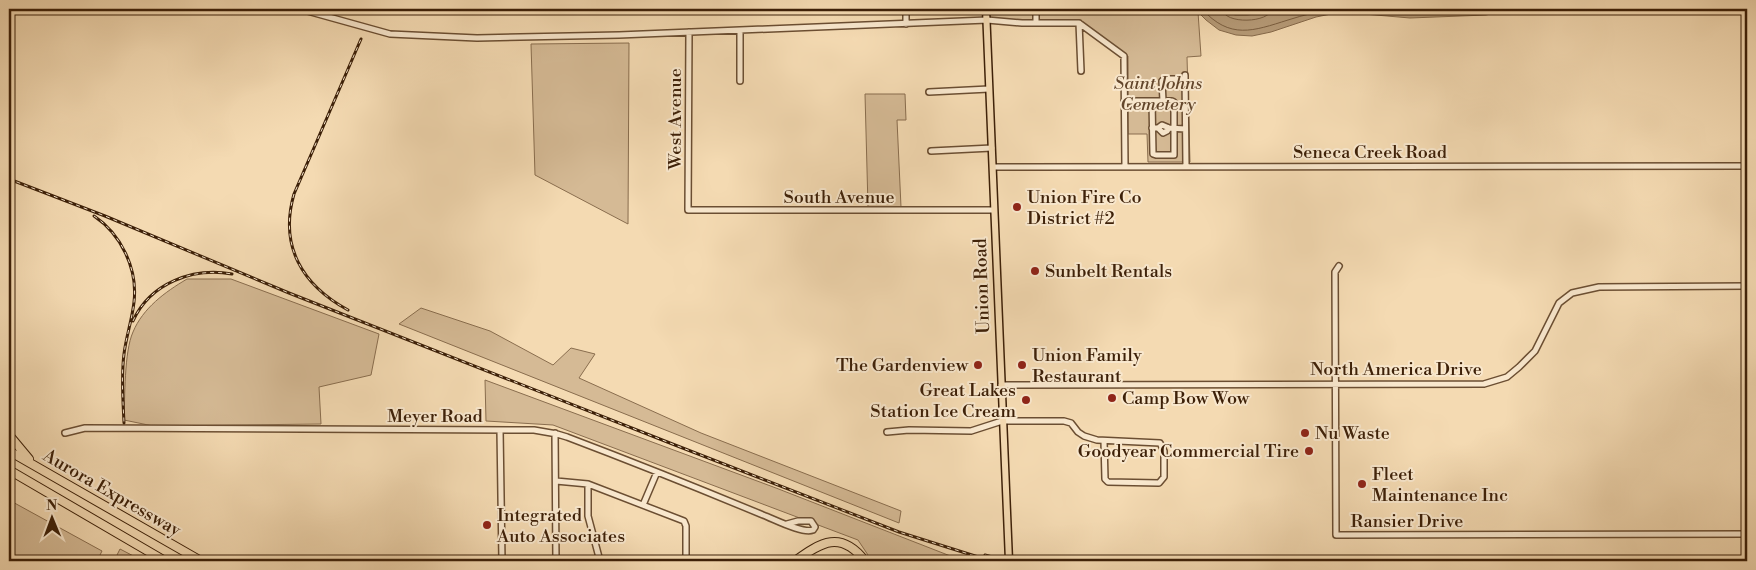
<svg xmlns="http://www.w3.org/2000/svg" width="1756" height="570" font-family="'Libre Bodoni',serif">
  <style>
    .green { fill: #d5ba95; stroke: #896d4e }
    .water { fill: #b69b78; stroke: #866a4b }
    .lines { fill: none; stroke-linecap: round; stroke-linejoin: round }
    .shore { stroke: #7a5e40; stroke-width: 1 }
    .minor-casing { stroke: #6b4e32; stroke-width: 8 }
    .major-casing { stroke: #3d2008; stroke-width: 9 }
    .highway-casing { stroke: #3d2008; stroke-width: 10 }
    .minor { stroke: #f8e7cd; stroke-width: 5 }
    .major { stroke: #f4dab2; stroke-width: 6 }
    .highway { stroke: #f4dab2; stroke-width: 8 }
    .rail-casing { stroke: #3d2008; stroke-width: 3 }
    .rail { stroke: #f8e7cd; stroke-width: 1; stroke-dasharray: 4; stroke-linecap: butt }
    .poi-dot { fill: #8f2418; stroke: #f8e7cd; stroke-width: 2 }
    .labels { text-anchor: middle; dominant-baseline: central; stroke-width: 4; stroke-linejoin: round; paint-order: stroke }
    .park-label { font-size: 18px; font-style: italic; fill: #63462b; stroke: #f8e7cd }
    .street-label { font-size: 18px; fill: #3d2008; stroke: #f8e7cd }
    .poi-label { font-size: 18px; fill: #3d2008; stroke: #f8e7cd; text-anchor: start }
  </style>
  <rect width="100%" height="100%" fill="#f4dab2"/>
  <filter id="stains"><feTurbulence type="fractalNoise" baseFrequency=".004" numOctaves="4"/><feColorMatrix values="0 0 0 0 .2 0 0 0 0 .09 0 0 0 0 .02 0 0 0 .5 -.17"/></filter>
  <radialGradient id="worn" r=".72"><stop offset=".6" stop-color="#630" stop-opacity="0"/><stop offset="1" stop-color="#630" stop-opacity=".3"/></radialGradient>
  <path class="green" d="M 986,9 L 1195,9 L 1198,12 L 1201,56 L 1187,57 L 1190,162 L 1148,162 L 1147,134 L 1128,134 L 1128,56 L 1124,56 L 1079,23 L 987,20 Z
    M 1222,9 L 1272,9 C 1253,17 1241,17 1222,9 Z
    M 629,43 L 628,224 L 535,175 L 531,44 Z
    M 865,94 L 905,94 L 906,120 L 897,120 L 901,207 L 868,207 Z
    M 187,279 L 231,279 L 379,334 L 371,375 L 319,387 L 321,424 L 153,426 L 124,420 C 125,398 124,352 133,332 C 143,308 165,292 187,279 Z
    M 421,308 L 490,331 L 553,365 L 571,348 L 595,354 L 579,378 L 701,433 L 901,511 L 899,523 L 399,324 Z
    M 485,380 L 776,488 L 953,557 L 970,561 L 872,561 L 858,540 L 553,425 L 486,421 Z
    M 9,500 L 102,551 L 97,561 L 10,561 Z
    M 120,549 L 143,561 L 114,561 Z"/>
  <path class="water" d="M 1195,9 L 1222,9 L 1235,15 L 1247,15 L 1262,13 L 1272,9 L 1513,9 L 1486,15 L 1410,18 L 1341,12 L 1316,17 L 1271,32 L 1252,36 L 1236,35 L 1219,30 L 1206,20 Z"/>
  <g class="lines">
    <path class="shore" d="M 1202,9 C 1230,40 1253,31 1288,20 C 1303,15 1318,12 1333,9
      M 1222,9 C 1224,25 1270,23 1272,9
      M 1358,9 L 1410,13 L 1492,9"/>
    <g class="minor-casing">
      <path id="minor" d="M 300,9 L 390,34 L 477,38 L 619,35 L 987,20 L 1022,23 L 1079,23 L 1124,56 L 1125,166
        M 1036,9 L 1036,23
        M 1079,23 L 1081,71
        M 906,24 L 906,9
        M 689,32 L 688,210 L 994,210
        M 1185,75 L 1186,166
        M 740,81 L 740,31
        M 929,92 L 989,89
        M 1124,101 L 1172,101 L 1174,102 L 1174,155 L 1156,155 L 1153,154 L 1152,101
        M 1163,101 L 1162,81 L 1164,79 L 1185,79
        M 1152,128 L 1158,128 L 1162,125 L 1169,128 L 1185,129
        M 1158,128 L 1163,133 L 1167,131 L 1169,128
        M 931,151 L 992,148
        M 993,167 L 1747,166
        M 1339,266 L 1335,272 L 1336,535 L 1747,534
        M 1001,385 L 1484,384 L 1507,377 L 1519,367 L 1535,351 L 1559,303 L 1572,293 L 1599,287 L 1747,286
        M 500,430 L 502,561
        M 887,432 L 909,430 L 971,431 L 1002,421 L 1064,421 L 1071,423 L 1078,432 L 1084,436 L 1097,440 L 1160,443 L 1164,451 L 1164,477 L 1159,483 L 1108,482 L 1105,479 L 1104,441
        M 65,433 L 85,428 L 534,430 L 557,434 L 567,437 C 633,462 698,488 763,515 C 774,519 802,534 813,530 L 815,527 L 811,521 L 798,521 L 787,524
        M 555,433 L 556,561
        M 556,481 L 588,484 L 684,521 L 686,526 L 686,561
        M 588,484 L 588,516 L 600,561
        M 643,505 L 657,472"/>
    </g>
    <g class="major-casing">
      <path id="major" d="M 986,9 L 1009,561"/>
    </g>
    <g class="highway-casing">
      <path id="highway" d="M 9,435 L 29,459
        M 9,451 L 201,561
        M 9,470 L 165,561
        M 795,561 C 821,542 841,530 865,561"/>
    </g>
    <use href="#minor" class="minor"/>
    <use href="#major" class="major"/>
    <use href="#highway" class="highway"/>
    <g class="rail-casing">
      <path id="rail" d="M 9,179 L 105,216 L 289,293 L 675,445 L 899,532 L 991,561
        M 94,216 C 121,234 138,269 134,302 C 132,320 126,337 124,354 C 121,377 123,400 124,423
        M 348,310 C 302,285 279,246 294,194 L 361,39
        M 133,321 C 150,283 193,267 232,274
        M 985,555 L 1007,561"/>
    </g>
    <use href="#rail" class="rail"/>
  </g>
  <g class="poi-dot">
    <circle cx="1017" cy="207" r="5"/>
    <circle cx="1035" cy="271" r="5"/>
    <circle cx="978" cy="365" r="5"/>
    <circle cx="1022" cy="365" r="5"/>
    <circle cx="1112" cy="398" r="5"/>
    <circle cx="1026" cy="400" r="5"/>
    <circle cx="1305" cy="433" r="5"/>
    <circle cx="1309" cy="451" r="5"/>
    <circle cx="1362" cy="484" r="5"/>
    <circle cx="487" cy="525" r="5"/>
  </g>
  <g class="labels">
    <g class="park-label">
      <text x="1158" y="83">Saint Johns<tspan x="1158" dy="21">Cemetery</tspan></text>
    </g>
    <g class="street-label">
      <text transform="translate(675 119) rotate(-90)">West Avenue</text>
      <text x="1370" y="152">Seneca Creek Road</text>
      <text x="839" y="197">South Avenue</text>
      <text transform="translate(982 286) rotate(-92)">Union Road</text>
      <text x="1396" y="369">North America Drive</text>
      <text x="435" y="416">Meyer Road</text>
      <text transform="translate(112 493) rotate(30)">Aurora Expressway</text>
      <text x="1407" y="521">Ransier Drive</text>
    </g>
    <g class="poi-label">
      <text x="1027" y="197">Union Fire Co<tspan x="1027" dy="21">District #2</tspan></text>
      <text x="1045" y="271">Sunbelt Rentals</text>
      <text x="1032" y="355">Union Family<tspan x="1032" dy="21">Restaurant</tspan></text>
      <text x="968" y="365" text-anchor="end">The Gardenview</text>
      <text x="1016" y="390" text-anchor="end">Great Lakes<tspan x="1016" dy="21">Station Ice Cream</tspan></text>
      <text x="1122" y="398">Camp Bow Wow</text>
      <text x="1315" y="433">Nu Waste</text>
      <text x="1299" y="451" text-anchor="end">Goodyear Commercial Tire</text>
      <text x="1372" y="474">Fleet<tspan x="1372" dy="21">Maintenance Inc</tspan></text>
      <text x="497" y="515">Integrated<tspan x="497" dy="21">Auto Associates</tspan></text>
    </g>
  </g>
  <rect width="1756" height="570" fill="none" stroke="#f4dab2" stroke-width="30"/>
  <rect x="10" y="10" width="1736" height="550" fill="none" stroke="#3d2008" stroke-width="2.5"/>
  <rect x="15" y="15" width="1726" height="540" fill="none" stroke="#3d2008"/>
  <g transform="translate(52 518) rotate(359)" stroke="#f8e7cd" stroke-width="4" paint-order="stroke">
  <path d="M0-4L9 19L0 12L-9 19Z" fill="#3d2008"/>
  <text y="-8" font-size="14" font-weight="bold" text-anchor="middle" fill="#3d2008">N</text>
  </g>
  <rect width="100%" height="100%" filter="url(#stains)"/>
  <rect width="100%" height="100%" fill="url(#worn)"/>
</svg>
